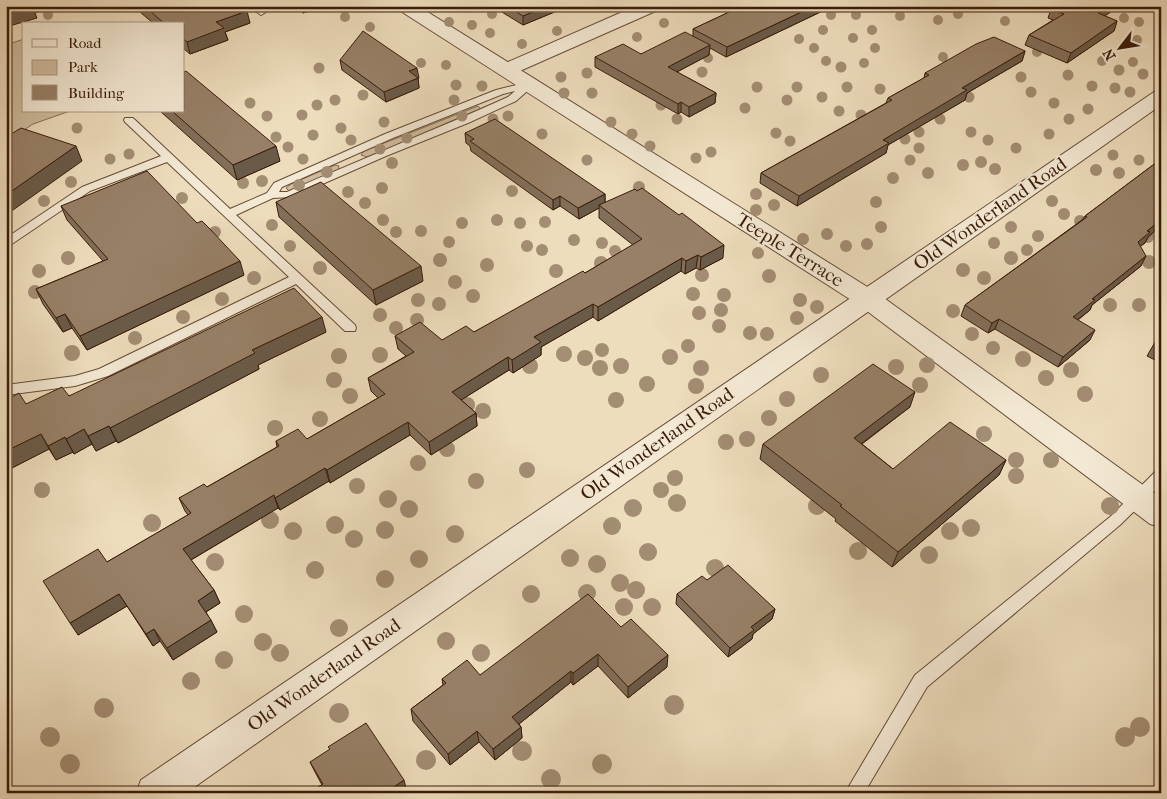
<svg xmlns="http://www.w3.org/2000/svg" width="1167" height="799" font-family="'IM FELL French Canon',serif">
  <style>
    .green { fill: #cfbc9e; stroke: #846c54 }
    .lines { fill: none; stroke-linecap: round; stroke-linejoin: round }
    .service-casing { stroke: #664c36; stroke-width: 2 }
    .minor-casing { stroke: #664c36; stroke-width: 2 }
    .tertiary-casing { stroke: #664c36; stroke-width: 2 }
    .service { fill: #f4e9d4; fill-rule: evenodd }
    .minor { fill: #f4e9d4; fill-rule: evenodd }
    .tertiary { fill: #f4e9d4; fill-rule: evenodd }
    .tree { fill: #a38d73 }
    .wall { fill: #826e59; stroke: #391c09 }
    .shaded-wall { fill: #6a5a48; stroke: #391c09 }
    .building { fill: #978067; stroke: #391c09 }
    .labels { text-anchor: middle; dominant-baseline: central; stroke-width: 4; stroke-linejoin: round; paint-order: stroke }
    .street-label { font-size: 19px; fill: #391c09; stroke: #f4e9d4 }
  </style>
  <rect width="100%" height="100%" fill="#eeddbd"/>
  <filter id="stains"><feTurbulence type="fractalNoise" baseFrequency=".004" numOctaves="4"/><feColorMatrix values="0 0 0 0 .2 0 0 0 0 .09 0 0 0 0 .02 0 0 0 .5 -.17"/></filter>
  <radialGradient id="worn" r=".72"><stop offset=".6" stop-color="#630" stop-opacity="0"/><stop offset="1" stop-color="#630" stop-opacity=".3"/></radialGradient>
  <path class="green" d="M 24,39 L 24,111 L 70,111 L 33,124 L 6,142 L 6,45 Z
    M 478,106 L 482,110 L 367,157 L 361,155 L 364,151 Z
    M 335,165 L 339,166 L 338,170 L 294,190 L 289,191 L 286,188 L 291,184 Z"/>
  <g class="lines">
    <g class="service-casing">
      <path id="service" d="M 248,6 L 258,6 L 266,12 L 261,15 Z
        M 525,83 L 533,86 L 516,101 L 468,123 L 386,156 L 293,197 L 273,198 L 236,215 L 355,325 L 356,328 L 355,331 L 345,331 L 296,284 L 108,376 L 75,386 L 6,395 L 6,385 L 75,376 L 99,369 L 289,277 L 167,162 L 90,191 L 6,248 L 6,238 L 82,187 L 161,156 L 125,122 L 124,120 L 125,118 L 133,118 L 230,209 L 267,193 L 274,183 L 385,134 L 496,90 ZM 515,91 L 508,97 C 435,130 361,159 287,192 L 279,192 L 282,187 L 393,138 L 503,94 Z
        M 1161,469 L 1161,485 L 1120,525 L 927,687 L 864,793 L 845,793 L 915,675 L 1110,517 L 1156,471 Z"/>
    </g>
    <g class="minor-casing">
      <path id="minor" d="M 636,6 L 661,6 L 658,10 L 513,74 L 506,76 L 499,74 L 496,70 L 499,66 Z
        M 1161,90 L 1161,105 L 186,793 L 136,793 L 141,780 L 1154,92 Z"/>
    </g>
    <g class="tertiary-casing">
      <path id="tertiary" d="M 396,6 L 418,6 L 877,293 L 1161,498 L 1161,527 L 1150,524 L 859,305 L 399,10 Z"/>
    </g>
    <use href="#service" class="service"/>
    <use href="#minor" class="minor"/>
    <use href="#tertiary" class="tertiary"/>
  </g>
  <g class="tree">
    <circle cx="492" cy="14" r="5"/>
    <circle cx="958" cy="14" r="5"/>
    <circle cx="48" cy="15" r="5"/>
    <circle cx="831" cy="15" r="5"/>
    <circle cx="856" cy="15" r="5"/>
    <circle cx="900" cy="16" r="5"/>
    <circle cx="345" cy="17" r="5"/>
    <circle cx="1124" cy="18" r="5"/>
    <circle cx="938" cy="20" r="5"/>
    <circle cx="1005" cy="21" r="5"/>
    <circle cx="449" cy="22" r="5"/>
    <circle cx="1139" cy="22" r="5"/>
    <circle cx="664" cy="23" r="5"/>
    <circle cx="472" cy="25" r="5"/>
    <circle cx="370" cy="27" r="5"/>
    <circle cx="823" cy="30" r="5"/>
    <circle cx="872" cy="30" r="5"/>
    <circle cx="557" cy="31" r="5"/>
    <circle cx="490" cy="33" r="5"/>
    <circle cx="637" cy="37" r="5"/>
    <circle cx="853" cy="38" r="5"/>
    <circle cx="799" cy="39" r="5"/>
    <circle cx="1137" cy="40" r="5"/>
    <circle cx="522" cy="44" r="5"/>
    <circle cx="814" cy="48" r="5"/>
    <circle cx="875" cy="48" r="5"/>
    <circle cx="1037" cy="52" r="5"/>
    <circle cx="943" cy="57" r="5"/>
    <circle cx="708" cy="58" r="5"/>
    <circle cx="826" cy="61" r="5"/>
    <circle cx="1102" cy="61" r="5"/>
    <circle cx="1133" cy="62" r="5"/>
    <circle cx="421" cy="63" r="5"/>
    <circle cx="864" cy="63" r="5"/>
    <circle cx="446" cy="65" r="5"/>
    <circle cx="841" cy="67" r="5.5"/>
    <circle cx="319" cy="68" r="5.5"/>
    <circle cx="1119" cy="70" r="5.5"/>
    <circle cx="702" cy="72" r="5.5"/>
    <circle cx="587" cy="73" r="5.5"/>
    <circle cx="1143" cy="74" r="5.5"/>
    <circle cx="1068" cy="75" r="5.5"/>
    <circle cx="561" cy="77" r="5.5"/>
    <circle cx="1021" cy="77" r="5.5"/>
    <circle cx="456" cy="85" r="5.5"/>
    <circle cx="482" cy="86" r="5.5"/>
    <circle cx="1092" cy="86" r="5.5"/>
    <circle cx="757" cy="87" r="5.5"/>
    <circle cx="797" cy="87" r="5.5"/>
    <circle cx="847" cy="87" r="5.5"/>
    <circle cx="1115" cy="88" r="5.5"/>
    <circle cx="880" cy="89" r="5.5"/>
    <circle cx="1031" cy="92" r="5.5"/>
    <circle cx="1130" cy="92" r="5.5"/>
    <circle cx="564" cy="93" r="5.5"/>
    <circle cx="592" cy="93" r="5.5"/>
    <circle cx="363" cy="95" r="5.5"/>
    <circle cx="822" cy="97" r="5.5"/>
    <circle cx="969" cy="97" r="5.5"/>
    <circle cx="335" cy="100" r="5.5"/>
    <circle cx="454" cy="100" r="5.5"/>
    <circle cx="787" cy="100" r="5.5"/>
    <circle cx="250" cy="103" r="5.5"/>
    <circle cx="1054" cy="103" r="5.5"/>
    <circle cx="317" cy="105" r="5.5"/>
    <circle cx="661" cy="105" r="5.5"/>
    <circle cx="745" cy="108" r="5.5"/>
    <circle cx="1088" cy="109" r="5.5"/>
    <circle cx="839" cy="111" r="5.5"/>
    <circle cx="302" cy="115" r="5.5"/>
    <circle cx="861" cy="115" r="5.5"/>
    <circle cx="267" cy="116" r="5.5"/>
    <circle cx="462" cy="116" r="5.5"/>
    <circle cx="508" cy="116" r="5.5"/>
    <circle cx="493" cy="119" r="5.5"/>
    <circle cx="677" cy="119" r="5.5"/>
    <circle cx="940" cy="119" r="5.5"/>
    <circle cx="1069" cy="119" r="5.5"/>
    <circle cx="384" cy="122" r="5.5"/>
    <circle cx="611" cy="122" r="5.5"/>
    <circle cx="77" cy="128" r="5.5"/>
    <circle cx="341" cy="128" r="5.5"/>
    <circle cx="919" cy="132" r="5.5"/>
    <circle cx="971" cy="132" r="5.5"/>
    <circle cx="776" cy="133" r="5.5"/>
    <circle cx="542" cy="134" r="5.5"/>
    <circle cx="632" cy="134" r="5.5"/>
    <circle cx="1049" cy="134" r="5.5"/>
    <circle cx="313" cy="135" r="5.5"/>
    <circle cx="276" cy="137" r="5.5"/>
    <circle cx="407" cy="138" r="5.5"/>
    <circle cx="905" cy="139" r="5.5"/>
    <circle cx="351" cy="140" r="5.5"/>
    <circle cx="988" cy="140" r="5.5"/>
    <circle cx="790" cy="141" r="5.5"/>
    <circle cx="650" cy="146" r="5.5"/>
    <circle cx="288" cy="147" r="5.5"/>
    <circle cx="919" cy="148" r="5.5"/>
    <circle cx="1016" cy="148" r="5.5"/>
    <circle cx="380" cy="149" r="5.5"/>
    <circle cx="711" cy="152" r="5.5"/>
    <circle cx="129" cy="154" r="5.5"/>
    <circle cx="1113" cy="155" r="5.5"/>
    <circle cx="696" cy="158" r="5.5"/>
    <circle cx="110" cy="159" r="5.5"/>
    <circle cx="303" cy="159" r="5.5"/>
    <circle cx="587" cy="160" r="5.5"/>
    <circle cx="910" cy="160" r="5.5"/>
    <circle cx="1139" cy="160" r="5.5"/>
    <circle cx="981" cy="162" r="6"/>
    <circle cx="392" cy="163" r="6"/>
    <circle cx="963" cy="165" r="6"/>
    <circle cx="995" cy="169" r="6"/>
    <circle cx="1096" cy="170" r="6"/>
    <circle cx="327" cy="172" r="6"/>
    <circle cx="928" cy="173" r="6"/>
    <circle cx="1119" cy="173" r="6"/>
    <circle cx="893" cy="178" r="6"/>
    <circle cx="262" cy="181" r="6"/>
    <circle cx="71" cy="182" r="6"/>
    <circle cx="243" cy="183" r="6"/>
    <circle cx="299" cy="185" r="6"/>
    <circle cx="639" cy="187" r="6"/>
    <circle cx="382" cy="188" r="6"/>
    <circle cx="512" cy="191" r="6"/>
    <circle cx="348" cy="192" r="6"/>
    <circle cx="756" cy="194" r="6"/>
    <circle cx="182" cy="198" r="6"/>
    <circle cx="44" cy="201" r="6"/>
    <circle cx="1052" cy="201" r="6"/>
    <circle cx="876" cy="202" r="6"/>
    <circle cx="365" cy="203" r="6"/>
    <circle cx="774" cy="205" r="6"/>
    <circle cx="756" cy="210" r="6"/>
    <circle cx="1064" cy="214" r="6"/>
    <circle cx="383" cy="220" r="6"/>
    <circle cx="497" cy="220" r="6"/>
    <circle cx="1080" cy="221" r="6"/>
    <circle cx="545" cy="222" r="6"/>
    <circle cx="462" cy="223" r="6"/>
    <circle cx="520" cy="223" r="6"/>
    <circle cx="272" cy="225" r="6"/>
    <circle cx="881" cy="227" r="6"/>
    <circle cx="1011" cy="227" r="6"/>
    <circle cx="421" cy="231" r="6"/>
    <circle cx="215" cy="232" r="6"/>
    <circle cx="396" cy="232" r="6"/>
    <circle cx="827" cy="234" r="6"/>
    <circle cx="1038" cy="236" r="6"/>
    <circle cx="1148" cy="237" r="6"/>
    <circle cx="803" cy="239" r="6"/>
    <circle cx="574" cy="240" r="6"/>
    <circle cx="449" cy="242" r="6"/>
    <circle cx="602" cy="243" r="6"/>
    <circle cx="994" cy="243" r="6"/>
    <circle cx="867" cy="244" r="6"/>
    <circle cx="290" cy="246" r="6"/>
    <circle cx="527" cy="246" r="6"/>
    <circle cx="846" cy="246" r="6"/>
    <circle cx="542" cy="250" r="6"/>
    <circle cx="1027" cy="250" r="6"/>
    <circle cx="615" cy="251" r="6"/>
    <circle cx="758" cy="253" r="6"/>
    <circle cx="68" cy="258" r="7"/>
    <circle cx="1011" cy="258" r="7"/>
    <circle cx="440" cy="260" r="7"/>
    <circle cx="1149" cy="262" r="7"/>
    <circle cx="601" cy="263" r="7"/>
    <circle cx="487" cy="265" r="7"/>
    <circle cx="320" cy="268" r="7"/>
    <circle cx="963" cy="270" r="7"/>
    <circle cx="39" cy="271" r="7"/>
    <circle cx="556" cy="271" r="7"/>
    <circle cx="702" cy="275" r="7"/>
    <circle cx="769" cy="276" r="7"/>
    <circle cx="254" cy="278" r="7"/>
    <circle cx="984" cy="278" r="7"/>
    <circle cx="455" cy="282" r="7"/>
    <circle cx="35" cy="292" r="7"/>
    <circle cx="693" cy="294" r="7"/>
    <circle cx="724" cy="295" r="7"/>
    <circle cx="473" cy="296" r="7"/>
    <circle cx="222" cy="299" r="7"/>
    <circle cx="418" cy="300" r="7"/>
    <circle cx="800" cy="300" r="7"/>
    <circle cx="439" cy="304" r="7"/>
    <circle cx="1110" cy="305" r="7"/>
    <circle cx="1139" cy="305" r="7"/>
    <circle cx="817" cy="307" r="7"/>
    <circle cx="721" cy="310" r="7"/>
    <circle cx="953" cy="311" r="7"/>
    <circle cx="699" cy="313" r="7"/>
    <circle cx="380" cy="315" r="7"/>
    <circle cx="183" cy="317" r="7"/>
    <circle cx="797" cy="318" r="7"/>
    <circle cx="417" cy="320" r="7"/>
    <circle cx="719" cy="326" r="7"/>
    <circle cx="396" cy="328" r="7"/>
    <circle cx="750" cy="333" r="7"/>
    <circle cx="767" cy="334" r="7"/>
    <circle cx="972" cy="334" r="7"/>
    <circle cx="135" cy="338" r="7"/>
    <circle cx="688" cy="346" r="7"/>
    <circle cx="993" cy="348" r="7"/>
    <circle cx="602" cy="350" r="7"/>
    <circle cx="72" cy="353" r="8"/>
    <circle cx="564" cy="354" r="8"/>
    <circle cx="380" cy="355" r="8"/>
    <circle cx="339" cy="356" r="8"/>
    <circle cx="670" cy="357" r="8"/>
    <circle cx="585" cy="358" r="8"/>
    <circle cx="1023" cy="359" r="8"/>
    <circle cx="927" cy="365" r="8"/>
    <circle cx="530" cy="366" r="8"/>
    <circle cx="621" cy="366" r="8"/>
    <circle cx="896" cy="367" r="8"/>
    <circle cx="600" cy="368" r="8"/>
    <circle cx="701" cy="368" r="8"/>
    <circle cx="1071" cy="370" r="8"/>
    <circle cx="821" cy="375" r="8"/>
    <circle cx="1046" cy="378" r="8"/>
    <circle cx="334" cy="380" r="8"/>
    <circle cx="647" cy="384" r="8"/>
    <circle cx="920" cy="385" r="8"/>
    <circle cx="696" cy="386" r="8"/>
    <circle cx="1085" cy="394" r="8"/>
    <circle cx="350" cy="396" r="8"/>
    <circle cx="787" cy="399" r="8"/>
    <circle cx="616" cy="400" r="8"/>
    <circle cx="467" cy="405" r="8"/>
    <circle cx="483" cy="411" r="8"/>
    <circle cx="769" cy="418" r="8"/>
    <circle cx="320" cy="419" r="8"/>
    <circle cx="275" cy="428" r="8"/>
    <circle cx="984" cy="434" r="8"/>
    <circle cx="747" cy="439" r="8"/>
    <circle cx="726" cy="442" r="8"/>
    <circle cx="447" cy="449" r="8"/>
    <circle cx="1016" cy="460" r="8"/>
    <circle cx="1051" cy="460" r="8"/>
    <circle cx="418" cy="463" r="8"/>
    <circle cx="527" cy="470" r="8"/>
    <circle cx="1016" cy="476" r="8"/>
    <circle cx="675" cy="478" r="8"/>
    <circle cx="476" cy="481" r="8"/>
    <circle cx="357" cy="486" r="8"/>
    <circle cx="42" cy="490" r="8"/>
    <circle cx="661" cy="490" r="8"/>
    <circle cx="388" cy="499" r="9"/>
    <circle cx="677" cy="503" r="9"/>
    <circle cx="817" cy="506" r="9"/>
    <circle cx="1110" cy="506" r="9"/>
    <circle cx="633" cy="508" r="9"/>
    <circle cx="409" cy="509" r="9"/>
    <circle cx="270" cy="520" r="9"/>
    <circle cx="152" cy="523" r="9"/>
    <circle cx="335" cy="525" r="9"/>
    <circle cx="612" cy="526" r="9"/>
    <circle cx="971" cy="528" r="9"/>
    <circle cx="385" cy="530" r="9"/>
    <circle cx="293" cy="531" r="9"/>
    <circle cx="950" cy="531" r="9"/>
    <circle cx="455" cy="534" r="9"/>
    <circle cx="354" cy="539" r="9"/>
    <circle cx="858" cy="551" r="9"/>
    <circle cx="648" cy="552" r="9"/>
    <circle cx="929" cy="555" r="9"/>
    <circle cx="570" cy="558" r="9"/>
    <circle cx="419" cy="559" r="9"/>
    <circle cx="215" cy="562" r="9"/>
    <circle cx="597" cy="564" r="9"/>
    <circle cx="715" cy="568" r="9"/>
    <circle cx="315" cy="570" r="9"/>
    <circle cx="385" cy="579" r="9"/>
    <circle cx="620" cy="583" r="9"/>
    <circle cx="636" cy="590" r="9"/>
    <circle cx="587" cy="593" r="9"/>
    <circle cx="531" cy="594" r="9"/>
    <circle cx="624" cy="607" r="9"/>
    <circle cx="652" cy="607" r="9"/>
    <circle cx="244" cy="614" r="9"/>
    <circle cx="339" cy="628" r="9"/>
    <circle cx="446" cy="641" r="9"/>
    <circle cx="263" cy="642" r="9"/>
    <circle cx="280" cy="653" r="9"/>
    <circle cx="481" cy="653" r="9"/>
    <circle cx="224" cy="660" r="9"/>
    <circle cx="191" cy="681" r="9"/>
    <circle cx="674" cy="705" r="10"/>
    <circle cx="104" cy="708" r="10"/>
    <circle cx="339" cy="713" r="10"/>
    <circle cx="1140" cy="727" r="10"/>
    <circle cx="50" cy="737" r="10"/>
    <circle cx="1125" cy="737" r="10"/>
    <circle cx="522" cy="751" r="10"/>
    <circle cx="426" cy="760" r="10"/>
    <circle cx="70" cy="764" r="10"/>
    <circle cx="602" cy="764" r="10"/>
    <circle cx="551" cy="779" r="10"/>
  </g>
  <path class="wall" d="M 133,6 L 241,6 L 250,23 L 225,32 L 228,40 L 190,54 L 184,49 L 184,24 L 154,24 Z
    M 295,6 L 323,6 L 303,13 Z
    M 492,6 L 569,6 L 523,25 Z
    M 742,6 L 833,6 L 726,57 L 710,48 L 709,55 L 677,72 L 716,93 L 715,103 L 689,117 L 681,112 L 678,114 L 595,67 L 595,57 L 641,54 L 693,36 L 693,29 Z
    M 1051,9 L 1105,16 L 1117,21 L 1114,31 L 1067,63 L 1025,45 L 1029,35 L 1053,20 L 1048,18 Z
    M 1025,51 L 1022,61 L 967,93 L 965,100 L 888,145 L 886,153 L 797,206 L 760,183 L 761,173 L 886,103 L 888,98 L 924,78 L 925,73 Z
    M 340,60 L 419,78 L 418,78 L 419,88 L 386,102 L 342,70 Z
    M 160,111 L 184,111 L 280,161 L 237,180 Z
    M 465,133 L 605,194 L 605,203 L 723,258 L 700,270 L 696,268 L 685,274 L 681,271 L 598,321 L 593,317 L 541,347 L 541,355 L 513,373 L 509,370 L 461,400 L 476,413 L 477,426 L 431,455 L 410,435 L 330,483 L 329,481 L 280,510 L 278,508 L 191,560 L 214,590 L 220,603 L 206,612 L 217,632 L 173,660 L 160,641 L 153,646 L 127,606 L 78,635 L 107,562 L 188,515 L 185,511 L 179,498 L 207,487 L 277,447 L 276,441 L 307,439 L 378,398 L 371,391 L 368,378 L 406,356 L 398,349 L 395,336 L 442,340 L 474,332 L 585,273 L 633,245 L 599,218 L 599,208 L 579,219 L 560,206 L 553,210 L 471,151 L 470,146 L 466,143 Z
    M 1161,159 L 1161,226 L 1148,237 L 1145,243 L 1140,246 L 1141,266 L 1092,305 L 1090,310 L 1078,320 L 1090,340 L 1058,367 L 995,329 L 988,333 L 961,316 L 965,305 L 1082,220 L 1085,216 Z
    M 276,202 L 423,281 L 376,305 L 279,217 Z
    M 61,206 L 244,275 L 87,350 L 72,328 L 63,332 L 43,304 L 36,289 L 103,261 L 67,220 Z
    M 326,332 L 258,365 L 259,369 L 118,443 L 116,441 L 96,451 L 92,444 L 74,454 L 73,452 L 56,460 L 49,449 L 6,471 L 26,404 L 69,396 Z
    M 1161,334 L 1161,363 L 1147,356 L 1158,337 Z
    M 910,407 L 862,444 L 893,469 L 1006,460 L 999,475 L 892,567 L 835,521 L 836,519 L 760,459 L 763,444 Z
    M 707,580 L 775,609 L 772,619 L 753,634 L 752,639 L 728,657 L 676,604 L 677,594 Z
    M 621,627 L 667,667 L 628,698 L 598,666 L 573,685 L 571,682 L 519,724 L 521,727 L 522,738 L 495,760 L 479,742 L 450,765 L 413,721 L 411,709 L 443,685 L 442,679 L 480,675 Z
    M 310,762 L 406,788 L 400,793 L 321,793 L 318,787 L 322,785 L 314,770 Z"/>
  <path class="shaded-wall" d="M 28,6 L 56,6 L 35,13 L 37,18 L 6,27 L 6,12 Z
    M 302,6 L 323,6 L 303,13 Z
    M 547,6 L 569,6 L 523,25 L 523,16 Z
    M 814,6 L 833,6 L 726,57 L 727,47 Z
    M 1109,6 L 1120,6 L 1094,23 L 1098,13 Z
    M 247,11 L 250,23 L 225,32 L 228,40 L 190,54 L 187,42 L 216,22 Z
    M 1117,21 L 1114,31 L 1067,63 L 1071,53 Z
    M 710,45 L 709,55 L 667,77 L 668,67 Z
    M 1025,51 L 1022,61 L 967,93 L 965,100 L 888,145 L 886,153 L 797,206 L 799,196 L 962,88 Z
    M 417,68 L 419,78 L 410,81 L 409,71 Z
    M 418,78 L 419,88 L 386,102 L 384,92 Z
    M 716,93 L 715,103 L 689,117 L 689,107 Z
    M 681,102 L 681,112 L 678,114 L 678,104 Z
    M 76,146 L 82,161 L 6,215 L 6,195 Z
    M 276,146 L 280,161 L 237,180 L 233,165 Z
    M 605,194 L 605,205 L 599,205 L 599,208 L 579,219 L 578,208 Z
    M 560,196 L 560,206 L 553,210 L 553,200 Z
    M 1161,220 L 1161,226 L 1148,237 L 1145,243 L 1133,252 L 1138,242 L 1147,231 Z
    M 724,245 L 723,258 L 700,270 L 701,257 Z
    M 698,255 L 696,268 L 685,274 L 686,261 Z
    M 1146,256 L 1141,266 L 1092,305 L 1090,310 L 1068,327 L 1073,317 L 1092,299 Z
    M 682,258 L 681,271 L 598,321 L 598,307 Z
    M 240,261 L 244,275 L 87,350 L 80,336 Z
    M 421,266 L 423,281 L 376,305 L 373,290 Z
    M 593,304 L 593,317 L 541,347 L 541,355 L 513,373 L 512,360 L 534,337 Z
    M 65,314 L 72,328 L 63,332 L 56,318 Z
    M 322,317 L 326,332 L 258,365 L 259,369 L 118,443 L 110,428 L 252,350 Z
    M 999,319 L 995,329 L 988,333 L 992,323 Z
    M 1095,330 L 1090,340 L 1058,367 L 1063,357 Z
    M 508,357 L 509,370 L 453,405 L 452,392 Z
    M 915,392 L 910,407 L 850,452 L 854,438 Z
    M 476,413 L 477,426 L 431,455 L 429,442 Z
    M 408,422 L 410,435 L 330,483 L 327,470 Z
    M 109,426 L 116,441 L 96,451 L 88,436 Z
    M 84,429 L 92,444 L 74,454 L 66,439 Z
    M 41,434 L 49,449 L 6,471 L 6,451 Z
    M 65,437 L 73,452 L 56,460 L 48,446 Z
    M 1006,460 L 999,475 L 892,567 L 898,552 Z
    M 325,468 L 329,481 L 280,510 L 275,498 Z
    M 274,495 L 278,508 L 189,561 L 183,549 Z
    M 214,590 L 220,603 L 204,613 L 198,601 Z
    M 119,594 L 127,606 L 78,635 L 70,623 Z
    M 775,609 L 772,619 L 753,634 L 752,639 L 728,657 L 730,648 L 751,627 Z
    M 211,620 L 217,632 L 173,660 L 167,648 Z
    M 154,629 L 160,641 L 153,646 L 146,634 Z
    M 598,654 L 598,666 L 573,685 L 573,673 Z
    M 668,655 L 667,667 L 628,698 L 628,687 Z
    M 571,671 L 571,682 L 514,728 L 512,717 Z
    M 521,727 L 522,738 L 495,760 L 493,749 Z
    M 477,731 L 479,742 L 450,765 L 448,754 Z
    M 404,780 L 406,788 L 400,793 L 385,793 Z"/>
  <path class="building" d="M 6,6 L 28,6 L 6,12 Z
    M 144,6 L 241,6 L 247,11 L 216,22 L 224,28 L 187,42 L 184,39 L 184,24 L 165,24 Z
    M 506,6 L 547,6 L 523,16 Z
    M 742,6 L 814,6 L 727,47 L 693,29 Z
    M 1055,6 L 1109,6 L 1098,13 L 1117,21 L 1071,53 L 1029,35 L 1064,14 L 1051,9 Z
    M 363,31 L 417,68 L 409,71 L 418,78 L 384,92 L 340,60 Z
    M 685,32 L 710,45 L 668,67 L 716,93 L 689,107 L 681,102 L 678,104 L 595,57 L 623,44 L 641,54 Z
    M 994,37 L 1025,51 L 962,88 L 967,90 L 883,140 L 889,143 L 799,196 L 761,173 L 892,100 L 888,98 L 929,75 L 925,73 L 976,44 Z
    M 186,71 L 276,146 L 233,165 L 172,111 L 184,111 L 184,72 Z
    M 495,119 L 605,194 L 578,208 L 560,196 L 553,200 L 470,141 L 474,139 L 465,133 Z
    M 21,128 L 76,146 L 6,195 L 6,137 Z
    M 1161,159 L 1161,220 L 1147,231 L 1150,232 L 1138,242 L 1146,256 L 1092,299 L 1095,300 L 1073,317 L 1095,330 L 1063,357 L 999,319 L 992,323 L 965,305 L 1087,217 L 1085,216 Z
    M 147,171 L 197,223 L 202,221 L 209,228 L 240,261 L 80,336 L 65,314 L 56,318 L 36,289 L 108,259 L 61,206 Z
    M 321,182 L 421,266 L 373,290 L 276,202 Z
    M 642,188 L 679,215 L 682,213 L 724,245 L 701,257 L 698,255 L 686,261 L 682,258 L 598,307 L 593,304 L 534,337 L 541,342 L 512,360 L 508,357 L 452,392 L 476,413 L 429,442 L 408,422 L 327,470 L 325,468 L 275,498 L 274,495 L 183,549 L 214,590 L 198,601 L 211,620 L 167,648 L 154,629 L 146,634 L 119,594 L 70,623 L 43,581 L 98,549 L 107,562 L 191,513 L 179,498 L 204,484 L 207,487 L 279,446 L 276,441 L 298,429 L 307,439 L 385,394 L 368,378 L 414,352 L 395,336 L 420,322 L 442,340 L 466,326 L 474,332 L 583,271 L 585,273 L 642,239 L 599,205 L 635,189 L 637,191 Z
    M 294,288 L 322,317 L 252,350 L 255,353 L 110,428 L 109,426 L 88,436 L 84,429 L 66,439 L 65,437 L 48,446 L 41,434 L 6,451 L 6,400 L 19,393 L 26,404 L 62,387 L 69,396 Z
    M 873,364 L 915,392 L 854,438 L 893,469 L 950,422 L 1006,460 L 898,552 L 840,506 L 842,505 L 763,444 Z
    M 728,565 L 775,609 L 751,627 L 754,630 L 730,648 L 677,594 L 702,576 L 707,580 Z
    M 588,594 L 621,627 L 631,619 L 668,655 L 628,687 L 598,654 L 573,673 L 571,671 L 512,717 L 521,727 L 493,749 L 477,731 L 448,754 L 411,709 L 446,683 L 442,679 L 467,660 L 480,675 Z
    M 366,723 L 404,780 L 385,793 L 322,793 L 318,787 L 323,784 L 310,762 L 330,749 L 328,747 Z"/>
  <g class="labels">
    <g class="street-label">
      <text transform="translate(990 214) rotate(-35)">Old Wonderland Road</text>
      <text transform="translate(790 250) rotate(32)">Teeple Terrace</text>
      <text transform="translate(657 444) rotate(-35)">Old Wonderland Road</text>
      <text transform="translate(324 675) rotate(-35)">Old Wonderland Road</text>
    </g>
  </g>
  <rect width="1167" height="799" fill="none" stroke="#eeddbd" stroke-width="25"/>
  <rect x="8" y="8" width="1152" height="784" fill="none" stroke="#391c09" stroke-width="2.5"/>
  <rect x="12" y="12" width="1142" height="774" fill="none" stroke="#391c09"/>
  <rect x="22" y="22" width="162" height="90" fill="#f4e9d4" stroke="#a99783"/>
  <rect x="32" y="39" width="25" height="8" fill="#f4e9d4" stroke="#a99783"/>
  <text x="68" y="48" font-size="15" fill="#391c09">Road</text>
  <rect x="32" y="60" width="25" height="15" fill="#cfbc9e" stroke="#a99783"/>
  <text x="68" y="72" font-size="15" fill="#391c09">Park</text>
  <rect x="32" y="85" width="25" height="15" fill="#978067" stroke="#a99783"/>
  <text x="68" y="98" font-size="15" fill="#391c09">Building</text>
  <g transform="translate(1120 48) rotate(239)" stroke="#f4e9d4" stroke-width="4" paint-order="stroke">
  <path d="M0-4L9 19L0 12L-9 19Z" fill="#391c09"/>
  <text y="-8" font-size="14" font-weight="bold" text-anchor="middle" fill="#391c09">N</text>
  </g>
  <rect width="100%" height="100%" filter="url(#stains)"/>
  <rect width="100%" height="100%" fill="url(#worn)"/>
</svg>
